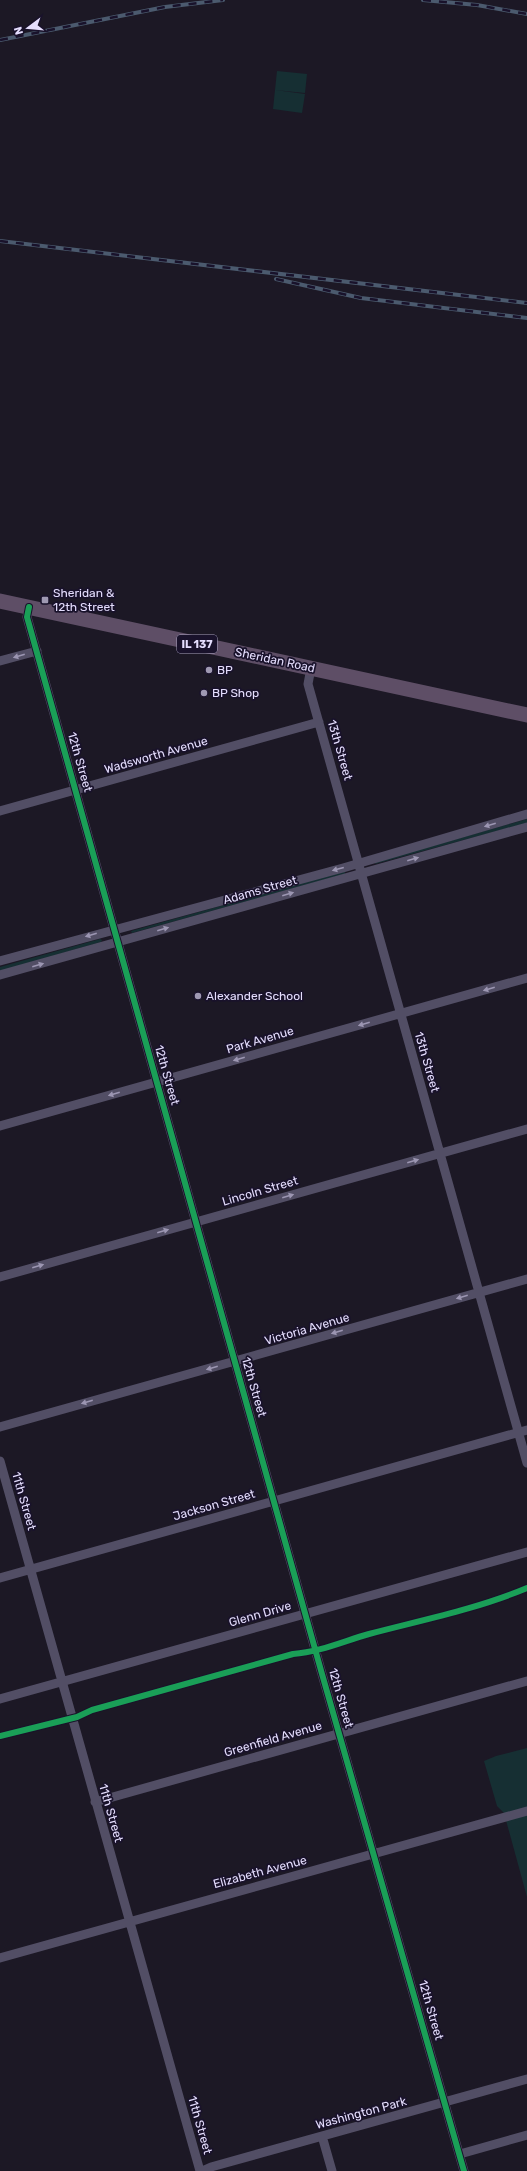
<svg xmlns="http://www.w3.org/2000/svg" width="527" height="2171" font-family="Rubik,sans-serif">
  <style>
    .green { fill: #162f33 }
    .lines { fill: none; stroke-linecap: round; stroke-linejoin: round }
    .minor { stroke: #524e65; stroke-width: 9 }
    .trunk { stroke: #5e4e66; stroke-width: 15 }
    .rail-casing { stroke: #4b5a6e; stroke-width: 4 }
    .rail { stroke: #19122b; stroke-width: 2.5; stroke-dasharray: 8; stroke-linecap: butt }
    .cycleway-casing { stroke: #19122b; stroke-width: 8 }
    .cycleway { stroke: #1a9f57; stroke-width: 6 }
    .oneway { fill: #9c96b2 }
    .poi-dot { fill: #9f99b2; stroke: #19122b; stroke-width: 1.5 }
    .labels { text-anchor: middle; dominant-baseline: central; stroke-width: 3.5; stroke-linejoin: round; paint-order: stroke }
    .shield { fill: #19122b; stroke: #a8a1bf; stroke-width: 1 }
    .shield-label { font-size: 11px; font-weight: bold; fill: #e5defe }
    .poi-label { font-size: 12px; fill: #e5defe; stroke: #19122b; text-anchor: start }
    .street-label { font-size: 12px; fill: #e5defe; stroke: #19122b }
  </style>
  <rect width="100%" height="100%" fill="#1c1825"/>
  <path class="green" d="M 277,71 L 307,74 L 305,93 L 275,90 Z
    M 275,90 L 305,94 L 302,113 L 273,109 Z
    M 527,819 L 527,823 L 375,864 L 376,862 Z
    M 345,871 L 345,874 L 132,933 L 131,931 Z
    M 100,939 L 102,940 L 101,942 L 0,971 L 0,967 Z
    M 527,1748 L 527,1897 L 504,1813 L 497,1806 L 484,1761 L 496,1756 Z"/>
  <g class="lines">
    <path class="minor" d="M 29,607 L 27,617 L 322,1674 L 464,2171
      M 0,661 L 37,651
      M 311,668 L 308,684 L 527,1463
      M 0,811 L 319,722
      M 0,961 L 343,868 L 527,814
      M 0,975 L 527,827
      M 0,1126 L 527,978
      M 0,1277 L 527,1129
      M 0,1427 L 527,1279
      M 0,1461 L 200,2171
      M 0,1578 L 527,1430
      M 0,1699 L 527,1552
      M 95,1802 L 527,1681
      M 0,1958 L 527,1811
      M 322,2136 L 332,2171
      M 460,2154 L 527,2135
      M 202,2171 L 211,2167 L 527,2079"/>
    <path class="trunk" d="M 0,601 L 527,715"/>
    <g class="rail-casing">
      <path id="rail" d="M 423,0 L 477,5 L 527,14
        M 0,40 L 165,7 L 223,0
        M 0,241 L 527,303
        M 276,279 L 361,298 L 527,318"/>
    </g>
    <use href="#rail" class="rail"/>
    <g class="cycleway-casing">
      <path id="cycleway" d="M 29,607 L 27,617 L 322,1674 L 464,2171
        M 0,1736 L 77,1717 L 92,1710 L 293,1654 C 320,1652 344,1641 369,1634 C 422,1620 477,1609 527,1588"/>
    </g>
    <use href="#cycleway" class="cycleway"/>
  </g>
  <defs><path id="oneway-solid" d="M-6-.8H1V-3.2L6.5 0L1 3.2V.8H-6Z"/></defs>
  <g class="oneway">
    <use href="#oneway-solid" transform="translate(19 656) rotate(164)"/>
    <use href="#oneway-solid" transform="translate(490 825) rotate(164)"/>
    <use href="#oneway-solid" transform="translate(413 859) rotate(-16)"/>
    <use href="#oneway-solid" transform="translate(338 869) rotate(165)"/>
    <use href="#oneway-solid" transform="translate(288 894) rotate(-16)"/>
    <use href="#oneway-solid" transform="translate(163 929) rotate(-16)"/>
    <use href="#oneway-solid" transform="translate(91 935) rotate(164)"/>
    <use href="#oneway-solid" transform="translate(38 965) rotate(-16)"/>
    <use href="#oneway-solid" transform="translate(489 989) rotate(164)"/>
    <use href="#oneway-solid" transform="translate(364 1024) rotate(164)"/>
    <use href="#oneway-solid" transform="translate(239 1059) rotate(164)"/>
    <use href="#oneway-solid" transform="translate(114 1094) rotate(164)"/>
    <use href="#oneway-solid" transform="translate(413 1161) rotate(-16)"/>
    <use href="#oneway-solid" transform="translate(288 1196) rotate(-16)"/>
    <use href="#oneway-solid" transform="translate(163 1231) rotate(-16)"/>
    <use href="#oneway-solid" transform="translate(38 1266) rotate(-16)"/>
    <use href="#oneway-solid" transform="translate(462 1297) rotate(164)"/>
    <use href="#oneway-solid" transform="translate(337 1332) rotate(164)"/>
    <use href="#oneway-solid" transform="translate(212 1368) rotate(164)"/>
    <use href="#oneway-solid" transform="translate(87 1402) rotate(164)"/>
  </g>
  <g class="poi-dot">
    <rect x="41" y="596" width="8" height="8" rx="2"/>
    <circle cx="209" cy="670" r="4"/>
    <circle cx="204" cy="693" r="4"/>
    <circle cx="198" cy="996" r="4"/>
  </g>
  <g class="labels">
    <rect class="shield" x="177" y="635" width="40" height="18" rx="3"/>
    <g class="shield-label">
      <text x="197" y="644">IL 137</text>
    </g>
    <g class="poi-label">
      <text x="53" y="593">Sheridan &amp;<tspan x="53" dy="14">12th Street</tspan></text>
      <text x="217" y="670">BP</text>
      <text x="212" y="693">BP Shop</text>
      <text x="206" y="996">Alexander School</text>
    </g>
    <g class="street-label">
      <text transform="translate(275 660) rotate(12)">Sheridan Road</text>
      <text transform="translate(340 750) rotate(74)">13th Street</text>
      <text transform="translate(156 755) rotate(-16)">Wadsworth Avenue</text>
      <text transform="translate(80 762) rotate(74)">12th Street</text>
      <text transform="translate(260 890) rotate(-16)">Adams Street</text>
      <text transform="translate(260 1040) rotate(-16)">Park Avenue</text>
      <text transform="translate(427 1062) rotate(74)">13th Street</text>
      <text transform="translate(167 1075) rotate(74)">12th Street</text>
      <text transform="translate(260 1191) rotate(-16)">Lincoln Street</text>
      <text transform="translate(307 1329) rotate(-16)">Victoria Avenue</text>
      <text transform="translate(254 1387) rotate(74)">12th Street</text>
      <text transform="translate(24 1501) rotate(74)">11th Street</text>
      <text transform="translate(214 1505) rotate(-16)">Jackson Street</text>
      <text transform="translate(260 1614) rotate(-16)">Glenn Drive</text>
      <text transform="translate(341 1698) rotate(74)">12th Street</text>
      <text transform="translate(273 1739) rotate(-16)">Greenfield Avenue</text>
      <text transform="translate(111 1813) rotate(74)">11th Street</text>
      <text transform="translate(260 1872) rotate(-15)">Elizabeth Avenue</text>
      <text transform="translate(431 2010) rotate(74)">12th Street</text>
      <text transform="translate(361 2113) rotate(-15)">Washington Park</text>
      <text transform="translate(200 2125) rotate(74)">11th Street</text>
    </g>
  </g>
  <g transform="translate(28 28) rotate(254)" stroke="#19122b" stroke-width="3" paint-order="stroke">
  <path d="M0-3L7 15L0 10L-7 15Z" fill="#e5defe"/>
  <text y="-6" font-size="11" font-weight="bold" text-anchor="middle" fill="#e5defe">N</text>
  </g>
</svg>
